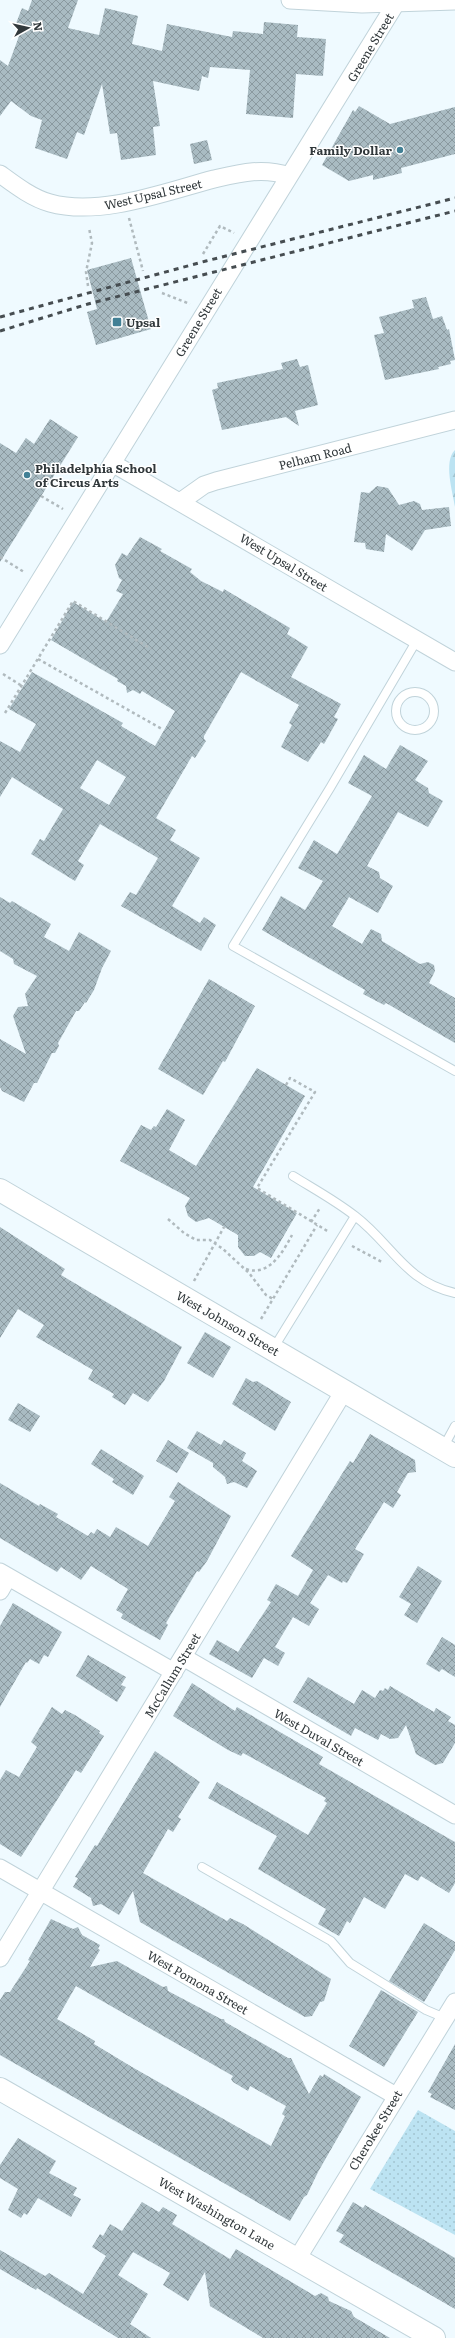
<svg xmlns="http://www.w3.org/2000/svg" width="455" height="2338" font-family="Literata,serif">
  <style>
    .grass { fill: url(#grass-dots) }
    .forest { fill: url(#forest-firs) }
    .building { fill: url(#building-cross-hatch); fill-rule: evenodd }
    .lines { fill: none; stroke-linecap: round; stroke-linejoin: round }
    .lane-casing { stroke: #c0d3da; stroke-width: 10 }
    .street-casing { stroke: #c0d3da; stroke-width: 19 }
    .secondary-casing { stroke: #c0d3da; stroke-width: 24 }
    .path { stroke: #b0babe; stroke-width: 2.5; stroke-dasharray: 3 3; stroke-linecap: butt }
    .lane { stroke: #fff; stroke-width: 8 }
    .street { stroke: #fff; stroke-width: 17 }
    .secondary { stroke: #fff; stroke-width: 22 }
    .rail { stroke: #464d51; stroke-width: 3; stroke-dasharray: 5 5; stroke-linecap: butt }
    .poi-dot { fill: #428095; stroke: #fff; stroke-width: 1.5 }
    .labels { text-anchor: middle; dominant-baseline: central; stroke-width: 3; stroke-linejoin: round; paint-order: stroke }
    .street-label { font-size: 12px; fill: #31383b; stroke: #fff }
    .poi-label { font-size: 12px; font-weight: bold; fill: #31383b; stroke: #fff; text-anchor: start }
  </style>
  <defs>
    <pattern id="grass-dots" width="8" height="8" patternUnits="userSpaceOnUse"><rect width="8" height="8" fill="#bce3f2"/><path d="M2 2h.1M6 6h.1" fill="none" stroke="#a2c4d0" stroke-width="1.8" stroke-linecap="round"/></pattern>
    <pattern id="forest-firs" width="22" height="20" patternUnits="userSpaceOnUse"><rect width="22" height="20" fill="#bce3f2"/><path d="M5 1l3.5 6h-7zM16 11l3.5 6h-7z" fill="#a2c4d0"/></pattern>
    <pattern id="building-cross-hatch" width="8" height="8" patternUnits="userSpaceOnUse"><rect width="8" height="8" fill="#a9bbc2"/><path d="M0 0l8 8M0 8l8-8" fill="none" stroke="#8a999f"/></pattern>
  </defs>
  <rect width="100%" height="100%" fill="#effaff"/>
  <path class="grass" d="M 418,2110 L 455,2131 L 455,2235 L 370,2189 Z"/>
  <path class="forest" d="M 455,450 L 455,507 C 453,493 443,461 455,450 Z"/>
  <path class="building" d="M 32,0 L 78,0 L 68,28 L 99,35 L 105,8 L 138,16 L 132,44 L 162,51 L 167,24 L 232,37 L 233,31 L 263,34 L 264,22 L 298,25 L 297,37 L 326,39 L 323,76 L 296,74 L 293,118 L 246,114 L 250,70 L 210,67 L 208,78 L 202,76 L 199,91 L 153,81 L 160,126 L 153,127 L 156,155 L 121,160 L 117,133 L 110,134 L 102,84 L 84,135 L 77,132 L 67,159 L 35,148 L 42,120 L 31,116 L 11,101 L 0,116 L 0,60 L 8,66 L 22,28 L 15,26 L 22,8 L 28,11 Z
    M 359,106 L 390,124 L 455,107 L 455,154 L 401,168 L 402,173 L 373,180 L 373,175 L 349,181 L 322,165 L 353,110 L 355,112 Z
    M 207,140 L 212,160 L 194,164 L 190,144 Z
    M 131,258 L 151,329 L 96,345 L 87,312 L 97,309 L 87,270 Z
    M 426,297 L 433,319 L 442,316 L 447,330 L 449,329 L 455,360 L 450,361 L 451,364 L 438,367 L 439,369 L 385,380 L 374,335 L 384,333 L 379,317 L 414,308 L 412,300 Z
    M 297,359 L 300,367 L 308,365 L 318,405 L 295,411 L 299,426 L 286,417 L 222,430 L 212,390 L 218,388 L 217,383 L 283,369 L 281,363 Z
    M 50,419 L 78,437 L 0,562 L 0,443 L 16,453 L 26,438 L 34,444 Z
    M 377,486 L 388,488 L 399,505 L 414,501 L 420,504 L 422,510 L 449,507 L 451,526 L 425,530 L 412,551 L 386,534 L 384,552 L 366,549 L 365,543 L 354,542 L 361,492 L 369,493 Z
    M 140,537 L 162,549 L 160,551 L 192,569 L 190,572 L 201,581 L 223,592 L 224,589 L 290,628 L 287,634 L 308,647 L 291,677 L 341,704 L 334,717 L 338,719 L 324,744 L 321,742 L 308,762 L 281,747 L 292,725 L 289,723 L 299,705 L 241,672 L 204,736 L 204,739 L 206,741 L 195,758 L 192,756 L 156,818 L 176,830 L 170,840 L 200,858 L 172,906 L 200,923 L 204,917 L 216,925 L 201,951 L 121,906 L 130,892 L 136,895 L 158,858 L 100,824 L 78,861 L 84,865 L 75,881 L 31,854 L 40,839 L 44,841 L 63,809 L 12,777 L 0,797 L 0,741 L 20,752 L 36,724 L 9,709 L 32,672 L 123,723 L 121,726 L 155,746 L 175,711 L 142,691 L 140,694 L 133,690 L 127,693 L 126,686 L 117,681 L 118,679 L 51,640 L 73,602 L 106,622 L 123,594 L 116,591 L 122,580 L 119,578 L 115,565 L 122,553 L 127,556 ZM 97,760 L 126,777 L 109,805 L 80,788 Z
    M 400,745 L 428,761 L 415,780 L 428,788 L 429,793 L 443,801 L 428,827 L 398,812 L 367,866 L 379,872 L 380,878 L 393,886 L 378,913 L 349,897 L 332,926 L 362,944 L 371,929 L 381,934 L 382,941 L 420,964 L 428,962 L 434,965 L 435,971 L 429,983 L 455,998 L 455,1043 L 386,1003 L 384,1005 L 363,994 L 365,990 L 262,930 L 281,896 L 305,910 L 323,881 L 298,868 L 314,840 L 337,854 L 372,796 L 348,783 L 364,755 L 386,769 Z
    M 0,897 L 10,903 L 12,901 L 51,924 L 44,937 L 69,951 L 79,932 L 111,951 L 102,968 L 94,990 L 86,1003 L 85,1002 L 79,1011 L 76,1011 L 58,1043 L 59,1046 L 55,1053 L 52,1053 L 37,1083 L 34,1083 L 24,1102 L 2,1091 L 0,1087 L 0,1039 L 26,1054 L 13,1016 L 18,1007 L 28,1006 L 25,994 L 37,976 L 14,964 L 13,959 L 0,951 Z
    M 209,979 L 255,1006 L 225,1062 L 223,1061 L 203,1095 L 158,1069 Z
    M 257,1068 L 305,1096 L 253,1187 L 297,1213 L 271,1258 L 260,1252 L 254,1256 L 245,1256 L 238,1247 L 238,1235 L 209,1218 L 196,1222 L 188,1216 L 185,1206 L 190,1198 L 120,1161 L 141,1125 L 151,1130 L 154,1126 L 156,1127 L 167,1109 L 185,1120 L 169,1150 L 196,1166 Z
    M 0,1227 L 65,1269 L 61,1275 L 182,1347 L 164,1381 L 148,1402 L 133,1393 L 125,1405 L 112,1397 L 114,1394 L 88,1379 L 93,1370 L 36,1337 L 44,1325 L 18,1309 L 0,1338 Z
    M 205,1332 L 231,1347 L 213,1378 L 187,1363 Z
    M 246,1378 L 253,1382 L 257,1381 L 291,1402 L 275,1431 L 232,1404 Z
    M 18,1403 L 40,1416 L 30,1432 L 8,1420 Z
    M 197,1431 L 221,1445 L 224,1440 L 246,1453 L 242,1461 L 257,1471 L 247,1488 L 234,1482 L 227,1484 L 225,1477 L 213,1467 L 213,1463 L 187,1448 Z
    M 370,1434 L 415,1460 L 416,1472 L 408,1473 L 397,1492 L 401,1495 L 393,1508 L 384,1502 L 355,1549 L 364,1554 L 347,1583 L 343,1581 L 342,1583 L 328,1575 L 310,1603 L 319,1609 L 309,1626 L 293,1617 L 275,1647 L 285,1653 L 278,1666 L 264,1658 L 252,1678 L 209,1654 L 217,1640 L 238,1652 L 271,1602 L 267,1600 L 276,1584 L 298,1596 L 313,1570 L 291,1556 L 350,1461 L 353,1463 Z
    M 168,1440 L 189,1453 L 177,1473 L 156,1461 Z
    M 101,1449 L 144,1476 L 133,1495 L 112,1482 L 114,1479 L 91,1464 Z
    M 178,1482 L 231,1516 L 207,1561 L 199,1572 L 197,1571 L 166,1623 L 168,1625 L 160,1640 L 121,1618 L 123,1614 L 116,1610 L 128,1589 L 91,1566 L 81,1580 L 61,1567 L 57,1572 L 0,1538 L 0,1483 L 39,1506 L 40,1504 L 58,1514 L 56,1517 L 88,1536 L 91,1532 L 94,1534 L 97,1529 L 110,1537 L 116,1527 L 148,1546 L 175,1501 L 169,1497 Z
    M 418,1566 L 442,1581 L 417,1623 L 404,1615 L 411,1604 L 399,1597 Z
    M 13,1603 L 62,1632 L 48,1657 L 44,1655 L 39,1664 L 30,1659 L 27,1663 L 26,1662 L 0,1707 L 0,1626 Z
    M 442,1637 L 455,1645 L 455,1677 L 442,1669 L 439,1672 L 426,1664 Z
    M 88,1655 L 126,1677 L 121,1685 L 126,1687 L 117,1702 L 76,1676 Z
    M 308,1677 L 354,1704 L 362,1690 L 375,1698 L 380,1690 L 383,1691 L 385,1688 L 388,1690 L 390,1686 L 434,1712 L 436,1708 L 451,1717 L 448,1721 L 455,1725 L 455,1743 L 443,1763 L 435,1765 L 416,1754 L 406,1725 L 398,1738 L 390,1739 L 381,1734 L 378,1740 L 355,1728 L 351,1736 L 293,1702 Z
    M 192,1683 L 235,1711 L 237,1707 L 323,1757 L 319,1764 L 455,1842 L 455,1883 L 449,1893 L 421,1876 L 418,1881 L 405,1874 L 385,1909 L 364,1897 L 350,1923 L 347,1921 L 339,1936 L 318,1924 L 326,1909 L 258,1869 L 277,1836 L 208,1798 L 217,1782 L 308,1835 L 327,1803 L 324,1801 L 326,1798 L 243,1753 L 241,1756 L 228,1750 L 173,1716 Z
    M 52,1707 L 62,1714 L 65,1710 L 75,1715 L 100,1731 L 99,1733 L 104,1736 L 81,1773 L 76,1770 L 21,1857 L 0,1844 L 0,1780 L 6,1770 L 19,1777 L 37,1747 L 31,1742 Z
    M 155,1751 L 200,1782 L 178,1817 L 181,1819 L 173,1832 L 168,1829 L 143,1873 L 227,1921 L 230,1918 L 243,1924 L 331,1979 L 324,2001 L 320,2002 L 312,2016 L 305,2017 L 140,1922 L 133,1891 L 119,1915 L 101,1904 L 93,1906 L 91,1898 L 73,1887 L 78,1878 L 75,1877 L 95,1845 L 97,1846 Z
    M 51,1919 L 73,1929 L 78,1927 L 82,1935 L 100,1945 L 98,1949 L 100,1950 L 90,1967 L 117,1961 L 163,1987 L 167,1986 L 168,1991 L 221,2019 L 224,2019 L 225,2022 L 288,2058 L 291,2058 L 309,2094 L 320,2075 L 323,2077 L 324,2074 L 361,2097 L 318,2172 L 307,2195 L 304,2197 L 290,2221 L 0,2055 L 0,2000 L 5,1992 L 10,1992 L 30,1961 L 28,1960 ZM 76,1986 L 233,2076 L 231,2079 L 233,2082 L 248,2091 L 250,2086 L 286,2106 L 282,2114 L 285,2116 L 271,2146 L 132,2067 L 94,2044 L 95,2041 L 57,2019 Z
    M 424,1923 L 455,1942 L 455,1950 L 424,2002 L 389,1981 Z
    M 381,1990 L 418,2012 L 384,2067 L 349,2046 Z
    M 455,2044 L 455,2110 L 430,2097 L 432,2094 L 428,2092 Z
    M 18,2138 L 56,2161 L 49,2173 L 77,2188 L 73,2195 L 81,2199 L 71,2217 L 38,2198 L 27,2215 L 24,2213 L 21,2218 L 8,2210 L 18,2189 L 0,2178 L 0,2165 Z
    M 142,2202 L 159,2212 L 163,2207 L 177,2215 L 172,2224 L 230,2259 L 236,2249 L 315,2296 L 321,2293 L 328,2297 L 329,2301 L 351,2311 L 354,2317 L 390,2338 L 263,2338 L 210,2306 L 205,2272 L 188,2301 L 163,2285 L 170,2273 L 133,2252 L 118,2275 L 148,2294 L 130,2324 L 151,2338 L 118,2338 L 37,2288 L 36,2290 L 0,2269 L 0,2250 L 45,2276 L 49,2273 L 83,2294 L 106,2256 L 92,2247 L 100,2234 L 103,2236 L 110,2224 L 122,2231 Z
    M 353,2202 L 363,2208 L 365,2205 L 455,2258 L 455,2309 L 339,2242 L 344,2235 L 336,2231 Z"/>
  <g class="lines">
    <g class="lane-casing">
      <path id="lane" d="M 417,640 L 330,788 L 233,946 L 455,1071
        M396 711a19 19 0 1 1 38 0a19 19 0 1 1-38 0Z
        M 293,1176 C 314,1189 336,1201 355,1216 C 392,1244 405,1282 455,1293
        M 273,1349 L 355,1216
        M 443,1448 L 455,1426
        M 202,1867 L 331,1941 L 350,1963 L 426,2010 L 445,2018"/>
    </g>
    <g class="street-casing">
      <path id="street" d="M 290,0 L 362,4 L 455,1
        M 0,174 C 15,185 32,198 50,203 C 100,217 165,192 214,179 C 240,173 263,167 289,176
        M 112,463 L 455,662
        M 180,502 L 204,485 L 216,481 L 455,420
        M 0,645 L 398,0
        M 0,1572 L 174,1672
        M 0,1591 L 8,1577
        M 183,1657 L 455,1815
        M 0,1868 L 396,2096
        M 0,1958 L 344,1391
        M 297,2259 L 455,2002"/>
    </g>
    <g class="secondary-casing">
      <path id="secondary" d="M 0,1190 L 455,1456
        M 0,2089 L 434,2338"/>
    </g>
    <path class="path" d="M 129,218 L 143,271
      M 203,254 L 220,226 L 234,233
      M 88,286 L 86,272 L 92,243 L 89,228
      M 162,293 L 190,304
      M 41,496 L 63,509
      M 0,557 L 24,572
      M 38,659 L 162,729
      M 3,674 L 22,686
      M 5,713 L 73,601 L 151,649
      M 286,1085 L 290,1078 L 315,1092 L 257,1188 L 329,1232
      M 168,1219 L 184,1233 L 196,1240 L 210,1240 L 223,1249 L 249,1273 L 266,1295 L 273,1299
      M 311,1222 L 320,1208
      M 352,1246 L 382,1262
      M 246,1269 C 269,1277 283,1252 292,1235
      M 194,1281 L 224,1227
      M 261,1319 L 317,1225"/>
    <use href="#lane" class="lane"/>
    <use href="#street" class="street"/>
    <use href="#secondary" class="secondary"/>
    <path class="rail" d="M 0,317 L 206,261 L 455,198
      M 0,331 L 88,304 L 455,211"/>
  </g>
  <g class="poi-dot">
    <circle cx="400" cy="150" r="4"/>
    <rect x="112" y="317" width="10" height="10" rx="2"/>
    <circle cx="27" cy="475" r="4"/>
  </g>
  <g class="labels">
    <g class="street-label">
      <text transform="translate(370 47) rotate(-59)">Greene Street</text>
      <text transform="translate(153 194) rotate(-13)">West Upsal Street</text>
      <text transform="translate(198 322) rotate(-59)">Greene Street</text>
      <text transform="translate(315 456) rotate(-14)">Pelham Road</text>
      <text transform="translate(284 562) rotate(31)">West Upsal Street</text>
      <text transform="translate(228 1323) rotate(30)">West Johnson Street</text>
      <text transform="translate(172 1675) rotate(-59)">McCallum Street</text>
      <text transform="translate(319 1737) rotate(30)">West Duval Street</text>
      <text transform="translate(198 1982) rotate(30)">West Pomona Street</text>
      <text transform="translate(375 2130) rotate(-59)">Cherokee Street</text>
      <text transform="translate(217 2213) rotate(30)">West Washington Lane</text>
    </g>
    <g class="poi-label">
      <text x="392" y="150" text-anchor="end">Family Dollar</text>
      <text x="126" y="322">Upsal</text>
      <text x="35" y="468">Philadelphia School<tspan x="35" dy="14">of Circus Arts</tspan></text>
    </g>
  </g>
  <g transform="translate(28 28) rotate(82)" stroke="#ffffff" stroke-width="3" paint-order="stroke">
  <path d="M0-3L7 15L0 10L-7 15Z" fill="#31383b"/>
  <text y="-6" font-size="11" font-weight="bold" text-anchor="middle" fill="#31383b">N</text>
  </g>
</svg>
